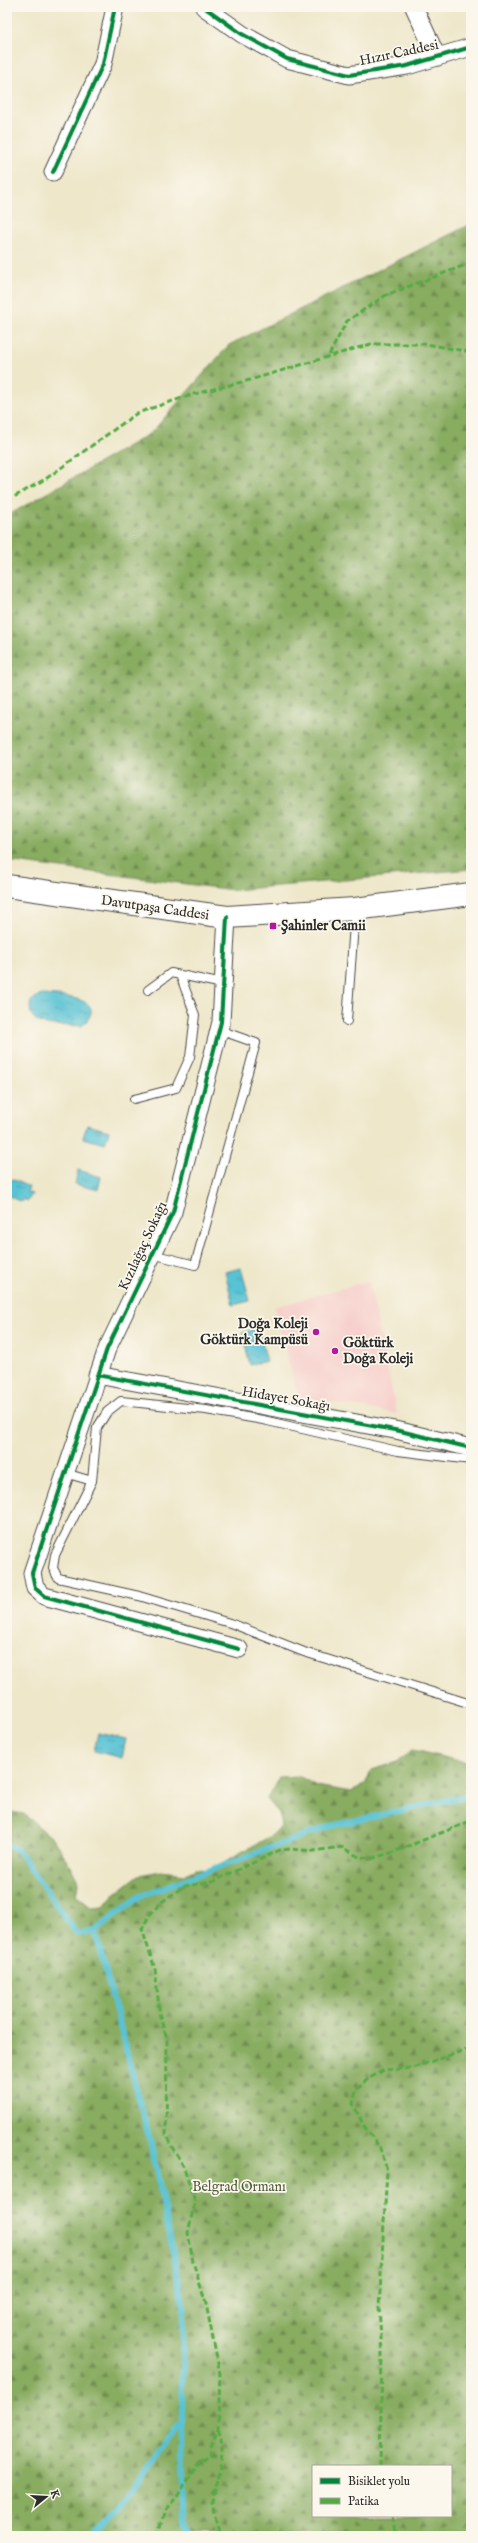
<svg xmlns="http://www.w3.org/2000/svg" width="478" height="2543" font-family="'IM FELL English',serif">
  <style>
    .built { fill: #f7d0cc }
    .forest { fill: url(#forest-firs); stroke: #5a6c46; fill-rule: evenodd }
    .water { fill: url(#water-ripples); stroke: #427780 }
    .lines { fill: none; stroke-linecap: round; stroke-linejoin: round }
    .stream { stroke: #59c3d4; stroke-width: 6 }
    .lane-casing { stroke: #484743; stroke-width: 10 }
    .street-casing { stroke: #484743; stroke-width: 19 }
    .secondary-casing { stroke: #484743; stroke-width: 24 }
    .lane { stroke: #fff; stroke-width: 8 }
    .street { stroke: #fff; stroke-width: 17 }
    .secondary { stroke: #fff; stroke-width: 22 }
    .quiet { stroke: #54ab44; stroke-width: 3; stroke-dasharray: 6 3; stroke-linecap: butt }
    .cycleway-casing { stroke: #fbf7ec; stroke-width: 6 }
    .cycleway { stroke: #00873e; stroke-width: 4 }
    .poi-dot { fill: #b5179e; stroke: #fbf7ec; stroke-width: 1.5 }
    .labels { text-anchor: middle; dominant-baseline: central; stroke-width: 3.5; stroke-linejoin: round; paint-order: stroke }
    .street-label { font-size: 14px; fill: #2b2b2b; stroke: #fbf7ec }
    .poi-label { font-size: 14px; font-weight: bold; fill: #2b2b2b; stroke: #fbf7ec; text-anchor: start }
    .park-label { font-size: 14px; fill: #515a3f; stroke: #fbf7ec }
  </style>
  <defs>
    <pattern id="forest-firs" width="22" height="20" patternUnits="userSpaceOnUse"><rect width="22" height="20" fill="#88ac60"/><path d="M5 1l3.5 6h-7zM16 11l3.5 6h-7z" fill="#6f8c4f"/></pattern>
    <pattern id="water-ripples" width="26" height="14" patternUnits="userSpaceOnUse"><rect width="26" height="14" fill="#59c3d4"/><path d="M2 4q2-2 4 0t4 0M15 11q2-2 4 0t4 0" fill="none" stroke="#4a9fac"/></pattern>
  </defs>
  <rect width="100%" height="100%" fill="#fbf7ec"/>
  <filter id="ink" filterUnits="userSpaceOnUse"><feTurbulence type="fractalNoise" baseFrequency=".025" numOctaves="2"/><feDisplacementMap in="SourceGraphic" scale="8" xChannelSelector="R" yChannelSelector="G"/><feConvolveMatrix kernelMatrix="1 2 1 2 8 2 1 2 1" color-interpolation-filters="sRGB"/></filter>
  <filter id="wash" filterUnits="userSpaceOnUse"><feTurbulence type="fractalNoise" baseFrequency=".012" numOctaves="4" result="noise"/><feDisplacementMap in="SourceGraphic" scale="16" xChannelSelector="R" yChannelSelector="G"/><feGaussianBlur stdDeviation="0.9" result="paint"/><feColorMatrix in="noise" values="0 0 0 0 0 0 0 0 0 0 0 0 0 0 0 0 0 1.4 0 .05"/><feComposite in="paint" operator="in"/></filter>
  <g filter="url(#wash)">
    <rect width="100%" height="100%" fill="#eee7ca"/>
    <path class="built" d="M 369,1281 L 397,1414 L 298,1396 L 274,1307 Z"/>
    <path class="forest" d="M 471,224 L 471,869 L 233,890 L 7,861 L 7,516 L 151,433 L 229,345 Z
      M 412,1750 C 432,1753 451,1761 471,1762 L 471,2536 L 7,2536 L 7,1809 L 11,1812 L 24,1814 L 52,1838 L 66,1858 L 79,1883 L 77,1896 L 92,1908 L 103,1907 L 113,1895 L 139,1875 L 161,1871 L 185,1874 L 196,1869 L 209,1870 L 269,1837 L 282,1826 L 279,1813 L 267,1799 L 279,1777 L 299,1776 L 316,1786 L 351,1792 L 366,1783 L 371,1770 L 397,1762 ZM 313,2466 L 451,2466 L 451,2516 L 313,2516 Z"/>
    <path class="water" d="M 40,995 C 56,996 113,996 82,1026 C 62,1024 24,1031 31,1001 Z
      M 87,1125 L 109,1131 L 105,1144 L 83,1138 Z
      M 78,1170 L 101,1177 L 98,1190 L 75,1184 Z
      M 7,1177 L 29,1187 L 27,1192 L 32,1194 L 28,1201 L 23,1199 L 21,1202 L 7,1195 Z
      M 241,1268 L 250,1301 L 233,1305 L 225,1272 Z
      M 258,1328 L 267,1361 L 250,1365 L 242,1333 Z
      M 98,1733 L 126,1739 L 122,1758 L 94,1751 Z"/>
    <g class="lines">
      <path class="stream" d="M 7,1845 L 17,1849 L 77,1934 L 95,1930 L 140,1896 L 327,1827 L 471,1795
        M 182,2422 L 183,2524 L 189,2536
        M 90,2536 L 129,2494 L 182,2422 L 184,2307 L 152,2149 L 95,1930"/>
    </g>
  </g>
  <g filter="url(#ink)">
    <g class="lines">
      <g class="lane-casing">
        <path id="lane" d="M 148,990 L 171,973 L 223,984
          M 347,1021 L 355,910
          M 134,1099 L 176,1088 L 190,1057 L 195,1015 L 180,975
          M 152,1254 L 195,1265 L 256,1043 L 219,1030
          M 471,1460 L 398,1451 L 263,1420 L 206,1410 L 121,1401 L 107,1412 L 97,1428 L 92,1481 L 55,1555 L 53,1568 L 58,1578 L 139,1596 L 233,1624 L 304,1652 L 471,1704
          M 65,1473 L 92,1481"/>
      </g>
      <g class="street-casing">
        <path id="street" d="M 204,7 L 242,34 L 287,59 L 349,75 L 407,66 L 471,47
          M 414,7 L 437,57
          M 53,172 L 103,64 L 115,7
          M 227,917 L 221,1022 L 173,1212 L 107,1349 L 32,1573 L 35,1588 L 44,1596 L 239,1649
          M 97,1375 L 400,1431 L 471,1448"/>
      </g>
      <g class="secondary-casing">
        <path id="secondary" d="M 7,886 L 227,917 L 355,909 L 471,894"/>
      </g>
      <use href="#lane" class="lane"/>
      <use href="#street" class="street"/>
      <use href="#secondary" class="secondary"/>
      <path class="quiet" d="M 329,355 L 347,321 L 386,295 L 471,263
        M 7,501 L 47,478 L 137,413 L 194,394 L 250,380 L 371,344 L 426,344 L 471,352
        M 218,2428 C 229,2455 214,2478 213,2505 C 213,2515 218,2527 221,2536
        M 380,2466 L 382,2352 L 379,2308 L 387,2171 L 381,2149 L 364,2126 L 353,2104 L 356,2090 L 368,2079 L 384,2070 L 412,2068 L 471,2048
        M 392,2516 L 396,2536
        M 157,2536 L 165,2510 L 176,2498 L 200,2461 L 211,2454 L 210,2449 L 218,2428 L 220,2374 L 206,2304 L 193,2262 L 188,2233 L 195,2201 L 183,2165 L 170,2144 L 166,2134 L 167,2039 L 160,2017 L 155,1969 L 142,1929 L 150,1914 L 163,1901 L 185,1886 L 212,1882 L 280,1850 L 291,1849 L 313,1851 L 341,1847 L 359,1857 L 373,1858 L 391,1853 L 471,1821"/>
      <g class="cycleway-casing">
        <path id="cycleway" d="M 204,7 L 242,34 L 287,59 L 349,75 L 407,66 L 471,47
          M 53,172 L 103,64 L 115,7
          M 227,917 L 221,1022 L 173,1212 L 107,1349 L 32,1573 L 35,1588 L 44,1596 L 239,1649
          M 97,1375 L 400,1431 L 471,1448"/>
      </g>
      <use href="#cycleway" class="cycleway"/>
    </g>
  </g>
  <g class="poi-dot">
    <rect x="269" y="922" width="8" height="8" rx="2"/>
    <circle cx="316" cy="1332" r="4"/>
    <circle cx="335" cy="1351" r="4"/>
  </g>
  <g class="labels">
    <g class="street-label">
      <text transform="translate(399 53) rotate(-12)">Hızır Caddesi</text>
      <text transform="translate(155 908) rotate(8)">Davutpaşa Caddesi</text>
      <text transform="translate(143 1246) rotate(-65)">Kızılağaç Sokağı</text>
      <text transform="translate(286 1399) rotate(10)">Hidayet Sokağı</text>
    </g>
    <g class="poi-label">
      <text x="281" y="926">Şahinler Camii</text>
      <text x="308" y="1324" text-anchor="end">Doğa Koleji<tspan x="308" dy="16">Göktürk Kampüsü</tspan></text>
      <text x="343" y="1343">Göktürk<tspan x="343" dy="16">Doğa Koleji</tspan></text>
    </g>
    <g class="park-label">
      <text x="239" y="2187">Belgrad Ormanı</text>
    </g>
  </g>
  <rect width="478" height="2543" fill="none" stroke="#fbf7ec" stroke-width="24"/>
  <rect x="312" y="2465" width="140" height="52" fill="#fbf7ec" stroke="#a8a59f"/>
  <rect x="320" y="2478" width="20" height="6" fill="#00873e" stroke="#a8a59f"/>
  <text x="348" y="2485" font-size="12" fill="#2b2b2b">Bisiklet yolu</text>
  <rect x="320" y="2498" width="20" height="6" fill="#54ab44" stroke="#a8a59f"/>
  <text x="348" y="2505" font-size="12" fill="#2b2b2b">Patika</text>
  <g transform="translate(46 2497) rotate(72)" stroke="#fbf7ec" stroke-width="3" paint-order="stroke">
  <path d="M0-3L7 15L0 10L-7 15Z" fill="#2b2b2b"/>
  <text y="-6" font-size="11" font-weight="bold" text-anchor="middle" fill="#2b2b2b">K</text>
  </g>
</svg>
